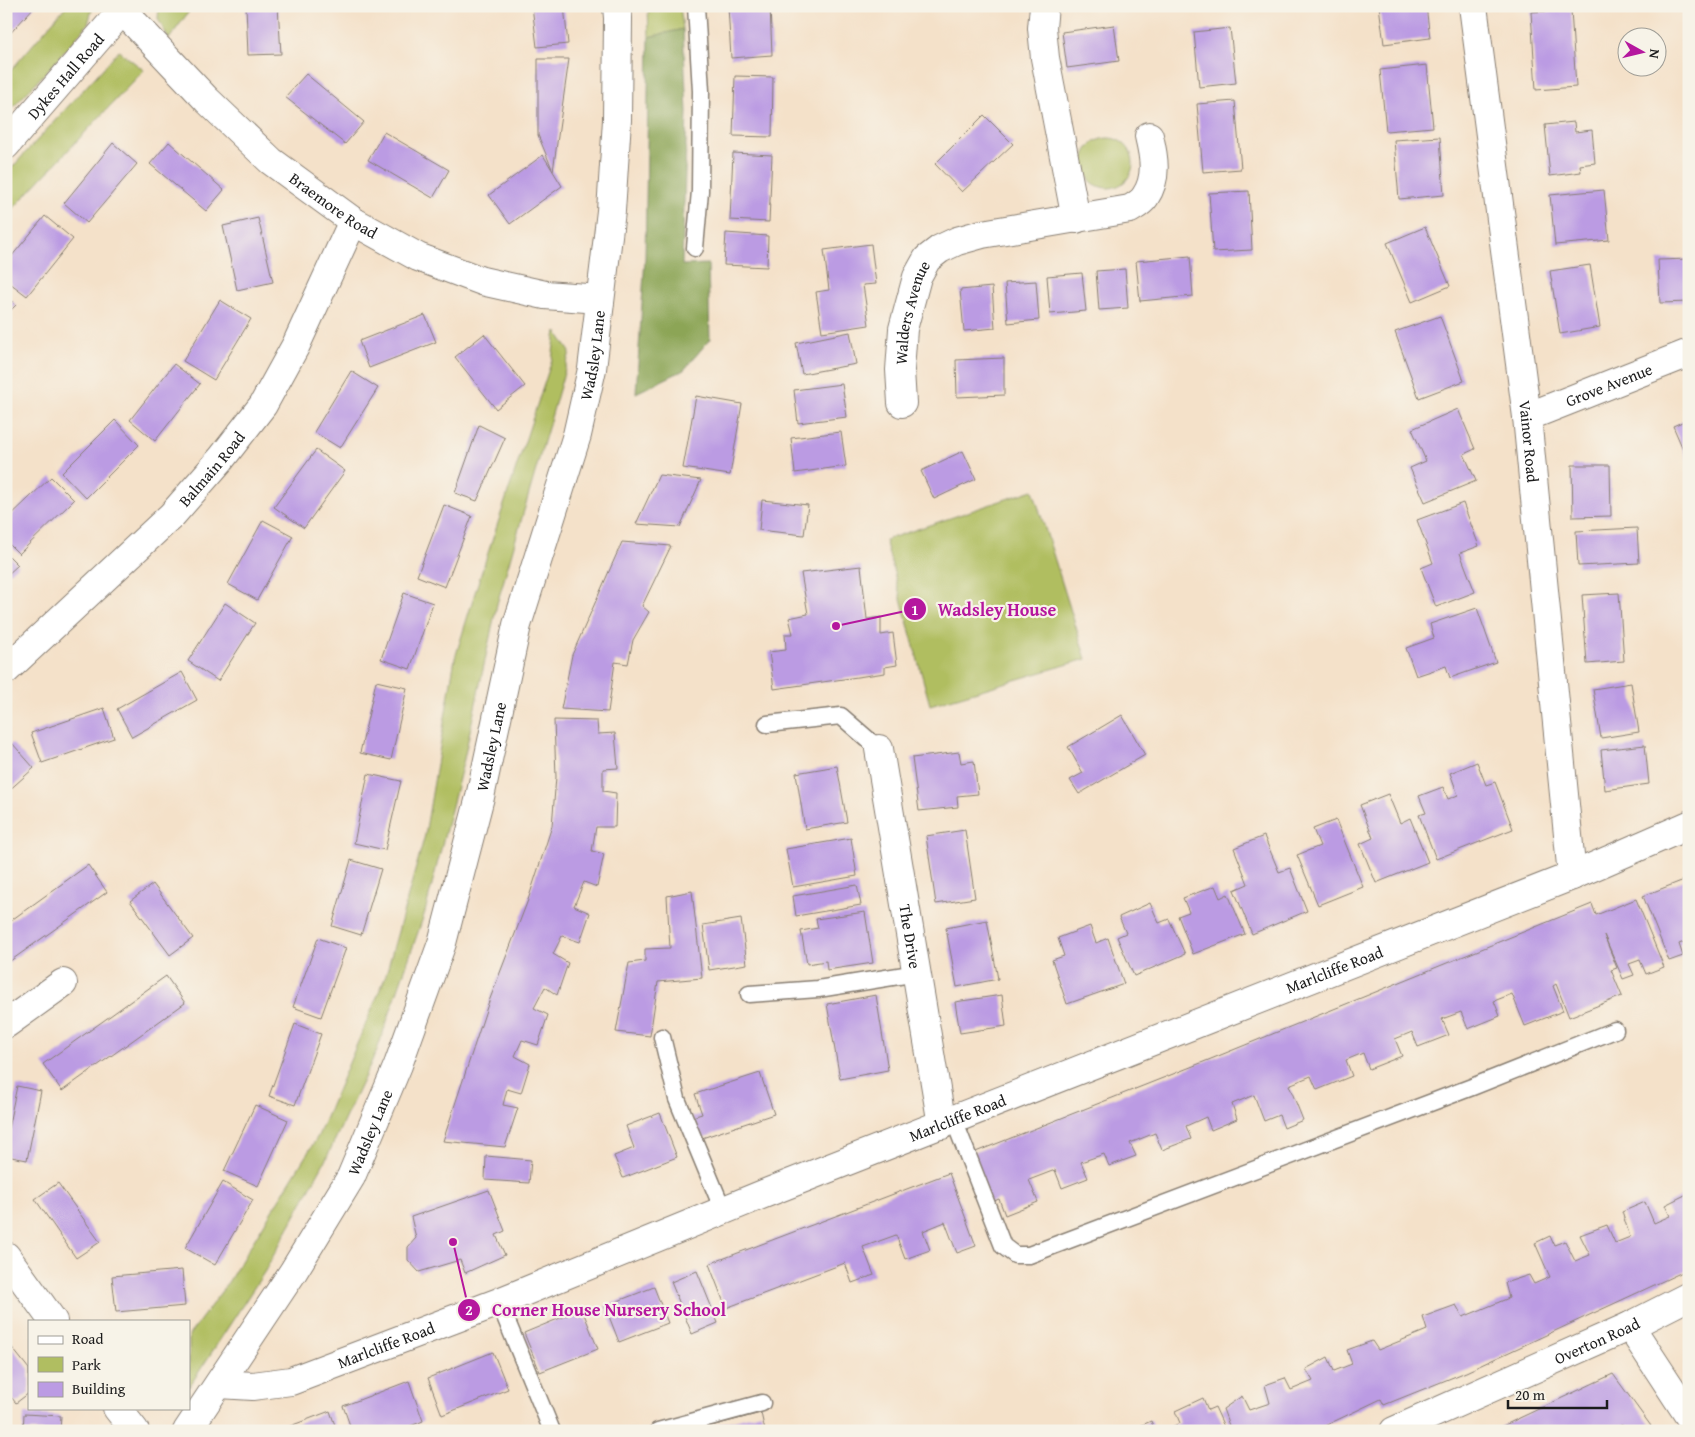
<svg xmlns="http://www.w3.org/2000/svg" width="1695" height="1437" font-family="'Gentium Book Plus',serif">
  <style>
    .green { fill: #b0be61; stroke: #666d3e }
    .forest { fill: #8ca557; stroke: #54603a }
    .building { fill: #bb9be3 }
    .lines { fill: none; stroke-linecap: round; stroke-linejoin: round }
    .service-casing { stroke: #887e72; stroke-width: 19 }
    .minor-casing { stroke: #887e72; stroke-width: 30 }
    .tertiary-casing { stroke: #887e72; stroke-width: 30 }
    .service { stroke: #fff; stroke-width: 16 }
    .minor { stroke: #fff; stroke-width: 28 }
    .tertiary { stroke: #fff; stroke-width: 28 }
    .labels { text-anchor: middle; dominant-baseline: central; stroke-width: 4.5; stroke-linejoin: round; paint-order: stroke }
    .street-label { font-size: 16px; fill: #1c1c1c; stroke: #f7f3e8 }
    .leader { fill: none; stroke: #b5179e; stroke-width: 2 }
    .callout-dot { fill: #b5179e; stroke: #f7f3e8; stroke-width: 2 }
    .mark-label { font-size: 15px; text-anchor: middle; font-weight: bold; fill: #fff }
    .callout-label { font-size: 18px; text-anchor: middle; font-weight: bold; fill: #b5179e; stroke: #f7f3e8; stroke-width: 4.5; stroke-linejoin: round; paint-order: stroke }
  </style>
  <rect width="100%" height="100%" fill="#f7f3e8"/>
  <filter id="ink" filterUnits="userSpaceOnUse"><feTurbulence type="fractalNoise" baseFrequency=".02" numOctaves="2"/><feDisplacementMap in="SourceGraphic" scale="10" xChannelSelector="R" yChannelSelector="G"/><feConvolveMatrix kernelMatrix="1 2 1 2 8 2 1 2 1" color-interpolation-filters="sRGB"/></filter>
  <filter id="wash" filterUnits="userSpaceOnUse"><feTurbulence type="fractalNoise" baseFrequency=".0096" numOctaves="4" result="noise"/><feDisplacementMap in="SourceGraphic" scale="20" xChannelSelector="R" yChannelSelector="G"/><feGaussianBlur stdDeviation="1.12" result="paint"/><feColorMatrix in="noise" values="0 0 0 0 0 0 0 0 0 0 0 0 0 0 0 0 0 1.4 0 .05"/><feComposite in="paint" operator="in"/></filter>
  <g filter="url(#wash)">
    <rect width="100%" height="100%" fill="#f4e1c9"/>
    <path class="green" d="M 66,6 L 93,6 L 88,24 L 58,59 L 6,115 L 6,76 Z
      M 159,6 L 193,6 L 169,39 L 158,19 Z
      M 648,6 L 680,6 L 683,29 L 649,37 Z
      M 119,51 L 144,70 L 6,216 L 6,174 Z
      M1083 163a25 25 0 1 1 50 0a25 25 0 1 1-50 0Z
      M 556,331 L 570,352 L 497,604 L 464,759 L 425,912 L 377,1050 L 327,1157 L 265,1271 L 189,1387 L 189,1335 L 227,1284 L 318,1136 L 385,978 L 425,835 L 455,658 L 477,586 L 552,360 Z
      M 1033,490 L 1086,659 L 930,705 L 885,540 Z"/>
    <path class="forest" d="M 683,29 L 687,112 L 682,265 L 708,264 L 710,339 L 684,370 L 636,393 L 645,258 L 649,37 Z"/>
    <g id="blocks">
      <path class="building" d="M 6,6 L 35,6 L 6,38 Z
        M 246,6 L 278,6 L 281,54 L 248,55 Z
        M 532,6 L 564,6 L 568,44 L 537,47 Z
        M 728,6 L 770,6 L 772,55 L 731,58 Z
        M 1379,6 L 1426,6 L 1430,38 L 1384,44 Z
        M 1571,10 L 1576,87 L 1536,90 L 1531,12 Z
        M 1114,25 L 1119,61 L 1067,68 L 1062,32 Z
        M 1230,28 L 1236,83 L 1199,87 L 1194,32 Z
        M 538,59 L 569,59 L 553,171 L 538,135 Z
        M 1427,65 L 1433,127 L 1386,131 L 1380,70 Z
        M 306,74 L 364,122 L 345,144 L 285,97 Z
        M 735,76 L 773,77 L 772,137 L 733,136 Z
        M 1235,101 L 1241,169 L 1203,172 L 1197,104 Z
        M 984,115 L 1013,144 L 962,192 L 935,164 Z
        M 1574,122 L 1575,132 L 1592,130 L 1595,163 L 1580,165 L 1581,172 L 1550,176 L 1545,125 Z
        M 384,132 L 449,170 L 433,198 L 368,160 Z
        M 1440,137 L 1444,195 L 1399,199 L 1394,140 Z
        M 169,142 L 224,190 L 206,211 L 150,164 Z
        M 113,143 L 137,164 L 87,223 L 64,203 Z
        M 733,153 L 772,155 L 769,222 L 730,220 Z
        M 543,155 L 562,186 L 510,224 L 489,195 Z
        M 1604,190 L 1609,240 L 1555,245 L 1550,195 Z
        M 1249,191 L 1252,250 L 1213,252 L 1209,193 Z
        M 45,216 L 73,239 L 27,296 L 6,280 L 6,263 Z
        M 258,218 L 273,282 L 237,290 L 223,226 Z
        M 1425,227 L 1450,286 L 1412,302 L 1387,243 Z
        M 726,233 L 768,236 L 767,267 L 724,265 Z
        M 871,244 L 876,284 L 863,285 L 869,325 L 822,332 L 816,292 L 829,290 L 824,250 Z
        M 1190,256 L 1193,296 L 1140,301 L 1136,261 Z
        M 1689,259 L 1689,302 L 1660,303 L 1658,260 Z
        M 1590,265 L 1600,327 L 1560,334 L 1550,271 Z
        M 1125,269 L 1128,308 L 1099,310 L 1096,271 Z
        M 1082,273 L 1086,311 L 1050,314 L 1047,276 Z
        M 1036,281 L 1039,320 L 1008,323 L 1005,283 Z
        M 992,287 L 995,328 L 964,331 L 960,290 Z
        M 6,296 L 16,305 L 6,315 Z
        M 220,300 L 251,319 L 214,380 L 183,361 Z
        M 425,315 L 436,342 L 369,368 L 359,341 Z
        M 1440,316 L 1464,381 L 1419,398 L 1395,332 Z
        M 850,332 L 856,364 L 802,374 L 796,343 Z
        M 484,334 L 525,386 L 496,409 L 455,357 Z
        M 1004,358 L 1004,395 L 957,397 L 956,360 Z
        M 174,364 L 200,384 L 155,441 L 130,420 Z
        M 351,371 L 378,388 L 340,448 L 314,432 Z
        M 842,384 L 847,417 L 798,423 L 794,390 Z
        M 696,396 L 742,404 L 730,475 L 683,468 Z
        M 1458,409 L 1475,449 L 1464,454 L 1476,481 L 1425,502 L 1410,468 L 1426,461 L 1412,429 Z
        M 1689,419 L 1689,463 L 1673,426 Z
        M 115,420 L 139,445 L 86,498 L 62,473 Z
        M 479,425 L 505,438 L 477,501 L 455,493 Z
        M 841,432 L 846,466 L 795,473 L 791,438 Z
        M 316,450 L 345,471 L 304,528 L 274,507 Z
        M 963,451 L 976,479 L 934,499 L 921,471 Z
        M 1572,465 L 1610,465 L 1611,516 L 1573,517 Z
        M 659,475 L 701,480 L 680,527 L 636,524 Z
        M 51,477 L 74,500 L 19,554 L 6,541 L 6,520 Z
        M 762,500 L 808,505 L 804,535 L 759,530 Z
        M 1463,503 L 1479,546 L 1460,553 L 1475,592 L 1436,607 L 1421,568 L 1433,563 L 1417,520 Z
        M 444,505 L 472,516 L 445,587 L 417,576 Z
        M 263,520 L 293,536 L 257,600 L 228,584 Z
        M 1637,528 L 1639,563 L 1578,566 L 1576,531 Z
        M 622,542 L 671,546 L 642,606 L 649,612 L 633,640 L 628,664 L 615,662 L 608,712 L 561,709 L 572,655 Z
        M 6,553 L 18,565 L 6,576 Z
        M 861,566 L 867,619 L 881,617 L 881,635 L 893,633 L 897,665 L 885,667 L 885,673 L 774,689 L 769,652 L 786,650 L 785,634 L 793,634 L 789,618 L 808,614 L 801,573 Z
        M 404,593 L 433,603 L 410,669 L 381,659 Z
        M 1619,593 L 1624,661 L 1587,664 L 1582,595 Z
        M 225,603 L 255,623 L 218,681 L 188,661 Z
        M 1477,608 L 1496,662 L 1450,678 L 1446,666 L 1416,676 L 1406,648 L 1434,638 L 1430,624 Z
        M 182,672 L 197,700 L 132,737 L 117,709 Z
        M 376,681 L 407,688 L 391,760 L 360,753 Z
        M 1631,683 L 1639,732 L 1601,738 L 1593,689 Z
        M 104,708 L 114,738 L 42,763 L 31,733 Z
        M 1122,715 L 1145,755 L 1079,794 L 1070,780 L 1083,773 L 1068,747 Z
        M 554,720 L 597,721 L 598,734 L 615,733 L 618,768 L 603,769 L 603,791 L 616,793 L 615,827 L 596,827 L 592,851 L 604,854 L 597,887 L 584,882 L 574,906 L 590,913 L 580,942 L 562,936 L 553,954 L 568,963 L 557,995 L 545,987 L 534,1008 L 548,1015 L 538,1045 L 522,1040 L 515,1056 L 530,1064 L 521,1093 L 507,1089 L 503,1105 L 518,1108 L 505,1147 L 443,1141 L 488,1004 L 528,900 L 552,826 L 556,777 Z
        M 12,743 L 34,768 L 6,793 L 6,749 Z
        M 1645,745 L 1649,784 L 1605,790 L 1601,750 Z
        M 959,752 L 961,763 L 974,761 L 978,794 L 957,796 L 958,807 L 919,811 L 912,758 Z
        M 1477,762 L 1486,785 L 1495,782 L 1513,829 L 1436,859 L 1419,815 L 1426,813 L 1419,796 L 1443,787 L 1448,799 L 1458,795 L 1450,773 Z
        M 837,766 L 847,822 L 805,829 L 796,773 Z
        M 368,774 L 401,781 L 385,850 L 354,843 Z
        M 1388,794 L 1400,823 L 1410,818 L 1428,862 L 1376,883 L 1360,844 L 1373,838 L 1360,805 Z
        M 1336,820 L 1363,887 L 1318,905 L 1297,855 L 1320,846 L 1313,829 Z
        M 965,830 L 975,898 L 936,904 L 926,836 Z
        M 1264,836 L 1279,872 L 1290,868 L 1307,911 L 1252,934 L 1234,890 L 1248,884 L 1234,848 Z
        M 851,838 L 857,876 L 793,887 L 786,849 Z
        M 351,860 L 381,869 L 361,935 L 332,926 Z
        M 88,865 L 107,892 L 6,964 L 6,924 Z
        M 1689,878 L 1689,940 L 1679,944 L 1683,956 L 1669,961 L 1643,896 Z
        M 153,884 L 193,938 L 170,955 L 130,901 Z
        M 857,885 L 861,905 L 796,916 L 793,896 Z
        M 1215,886 L 1220,898 L 1228,894 L 1245,934 L 1193,954 L 1178,916 L 1189,912 L 1183,898 Z
        M 692,891 L 702,978 L 658,982 L 650,1036 L 616,1032 L 629,963 L 645,961 L 645,949 L 670,948 L 667,896 Z
        M 1636,899 L 1664,967 L 1646,974 L 1640,960 L 1629,964 L 1634,975 L 1623,979 L 1604,935 L 1617,968 L 1611,970 L 1622,996 L 1569,1017 L 1556,984 L 1553,986 L 1563,1011 L 1525,1026 L 1512,994 L 1494,1001 L 1500,1016 L 1468,1029 L 1461,1012 L 1442,1019 L 1449,1035 L 1418,1047 L 1412,1032 L 1395,1039 L 1402,1056 L 1369,1069 L 1363,1053 L 1346,1060 L 1352,1076 L 1317,1090 L 1311,1076 L 1289,1085 L 1303,1120 L 1284,1128 L 1279,1115 L 1264,1121 L 1254,1095 L 1232,1104 L 1237,1119 L 1211,1130 L 1206,1117 L 1186,1126 L 1191,1139 L 1162,1150 L 1155,1133 L 1130,1143 L 1136,1156 L 1109,1166 L 1104,1154 L 1081,1162 L 1088,1178 L 1062,1188 L 1055,1170 L 1029,1180 L 1038,1202 L 1005,1215 L 999,1199 L 987,1204 L 968,1155 L 1206,1061 L 1592,904 L 1596,915 Z
        M 1150,903 L 1159,923 L 1169,919 L 1185,954 L 1134,976 L 1117,937 L 1126,933 L 1119,917 Z
        M 865,912 L 873,963 L 827,970 L 826,961 L 807,964 L 801,931 L 818,928 L 816,919 Z
        M 741,919 L 747,964 L 709,970 L 703,925 Z
        M 987,920 L 998,979 L 957,987 L 946,928 Z
        M 1090,926 L 1096,943 L 1108,938 L 1124,984 L 1067,1004 L 1052,960 L 1064,956 L 1058,938 Z
        M 318,938 L 346,948 L 321,1017 L 293,1007 Z
        M 166,976 L 185,1003 L 62,1091 L 43,1064 Z
        M 876,995 L 888,1070 L 840,1079 L 827,1004 Z
        M 1002,995 L 1006,1026 L 960,1033 L 955,1002 Z
        M 295,1024 L 321,1034 L 295,1105 L 269,1096 Z
        M 760,1073 L 774,1114 L 699,1139 L 692,1117 L 702,1114 L 695,1094 Z
        M 17,1086 L 41,1091 L 27,1160 L 6,1156 L 6,1138 Z
        M 255,1105 L 288,1120 L 258,1186 L 224,1171 Z
        M 660,1113 L 677,1157 L 623,1178 L 614,1156 L 634,1148 L 626,1126 Z
        M 486,1156 L 531,1160 L 529,1183 L 485,1180 Z
        M 949,1173 L 976,1246 L 957,1253 L 945,1222 L 923,1231 L 930,1250 L 905,1259 L 896,1235 L 863,1247 L 874,1275 L 852,1283 L 845,1263 L 726,1308 L 709,1264 Z
        M 223,1182 L 253,1200 L 215,1265 L 185,1248 Z
        M 58,1183 L 100,1242 L 76,1258 L 35,1199 Z
        M 489,1190 L 505,1231 L 496,1235 L 505,1255 L 465,1273 L 460,1260 L 419,1272 L 408,1260 L 408,1247 L 416,1238 L 411,1217 Z
        M 1689,1193 L 1689,1269 L 1466,1372 L 1384,1405 L 1381,1399 L 1314,1431 L 1231,1431 L 1223,1409 L 1242,1396 L 1249,1410 L 1270,1403 L 1265,1385 L 1285,1378 L 1291,1390 L 1313,1381 L 1306,1369 L 1328,1357 L 1334,1371 L 1352,1364 L 1347,1350 L 1372,1341 L 1378,1350 L 1427,1330 L 1423,1317 L 1456,1305 L 1463,1317 L 1509,1298 L 1505,1283 L 1529,1275 L 1534,1284 L 1550,1277 L 1535,1243 L 1550,1236 L 1554,1245 L 1565,1241 L 1575,1261 L 1590,1255 L 1580,1235 L 1607,1225 L 1615,1243 L 1630,1237 L 1622,1212 L 1645,1202 L 1654,1223 L 1670,1216 L 1665,1205 Z
        M 182,1270 L 185,1306 L 116,1312 L 112,1276 Z
        M 697,1271 L 718,1323 L 692,1334 L 671,1282 Z
        M 654,1287 L 668,1323 L 619,1342 L 605,1306 Z
        M 582,1309 L 598,1349 L 540,1372 L 524,1333 Z
        M 6,1340 L 29,1369 L 29,1393 L 16,1403 L 6,1391 Z
        M 493,1352 L 508,1389 L 442,1415 L 428,1378 Z
        M 1613,1374 L 1651,1426 L 1642,1431 L 1626,1431 L 1622,1425 L 1612,1431 L 1492,1431 Z
        M 409,1381 L 423,1421 L 398,1431 L 352,1431 L 343,1406 Z
        M 1203,1398 L 1208,1410 L 1215,1407 L 1226,1431 L 1163,1431 L 1180,1423 L 1175,1411 Z
        M 330,1411 L 337,1431 L 277,1431 Z
        M 761,1413 L 765,1431 L 696,1431 L 696,1430 Z
        M 24,1414 L 61,1416 L 60,1431 L 23,1431 Z
        M 1151,1421 L 1155,1431 L 1129,1431 Z"/>
    </g>
  </g>
  <g filter="url(#ink)">
    <use href="#blocks" fill-opacity="0" stroke="#887e72" stroke-width="1"/>
    <g class="lines">
      <g class="service-casing">
        <path id="service" d="M 695,248 L 700,191 L 701,91 L 696,6
          M 767,724 L 841,716 L 879,749
          M 749,994 L 818,989 L 917,973
          M 662,1037 L 677,1099 L 723,1210
          M 954,1120 L 1003,1246 L 1015,1255 L 1029,1255 L 1472,1087 L 1615,1030
          M 499,1302 L 552,1431
          M 658,1431 L 762,1403"/>
      </g>
      <g class="minor-casing">
        <g id="minor">
          <path d="M 1044,6 L 1042,28 L 1045,58 L 1076,219"/>
          <path id="s1" d="M 1473,6 L 1527,417 L 1572,876"/>
          <path id="s2" d="M 122,10 L 207,100 L 271,161 L 353,221 L 418,257 L 482,281 L 545,295 L 600,299"/>
          <path id="s3" d="M 902,403 L 900,370 L 903,329 L 917,277 L 927,259 L 940,249 L 957,241 L 982,234 L 1130,209 C 1135,206 1142,202 1145,197 C 1158,178 1154,157 1149,136"/>
          <path id="s4" d="M 1527,417 L 1689,353"/>
          <path id="s5" d="M 6,670 L 172,515 L 221,459 L 263,405 L 296,345 L 353,221"/>
          <path id="s6" d="M 879,749 L 942,1125"/>
          <path d="M 6,1024 L 63,983"/>
          <path d="M 6,1256 L 53,1321"/>
          <path d="M 1630,1326 L 1689,1416"/>
          <path id="s7" d="M 219,1384 L 253,1386 L 291,1381 L 499,1302 L 766,1193 L 1572,876 L 1689,825"/>
          <path d="M 117,1408 L 135,1431"/>
          <path id="s8" d="M 1394,1431 L 1630,1326 L 1689,1296"/>
        </g>
      </g>
      <g class="tertiary-casing">
        <g id="tertiary">
          <path id="s9" d="M 6,145 L 126,6"/>
          <path id="s10" d="M 187,1431 L 293,1272 L 351,1177 L 398,1065 L 442,943 L 480,797 L 517,625 L 577,435 L 592,369 L 611,211 L 617,120 L 618,18 L 617,6"/>
        </g>
      </g>
      <use href="#service" class="service"/>
      <use href="#minor" class="minor"/>
      <use href="#tertiary" class="tertiary"/>
    </g>
  </g>
  <g class="labels">
    <g class="street-label">
      <text stroke="none"><textPath href="#s9" startOffset="91">Dykes Hall Road</textPath></text>
      <text stroke="none"><textPath href="#s2" startOffset="289">Braemore Road</textPath></text>
      <text stroke="none"><textPath href="#s3" startOffset="92">Walders Avenue</textPath></text>
      <text stroke="none"><textPath href="#s10" startOffset="1161">Wadsley Lane</textPath></text>
      <text stroke="none"><textPath href="#s4" startOffset="88">Grove Avenue</textPath></text>
      <text stroke="none"><textPath href="#s1" startOffset="439">Vainor Road</textPath></text>
      <text stroke="none"><textPath href="#s5" startOffset="288">Balmain Road</textPath></text>
      <text stroke="none"><textPath href="#s10" startOffset="756">Wadsley Lane</textPath></text>
      <text stroke="none"><textPath href="#s6" startOffset="190">The Drive</textPath></text>
      <text stroke="none"><textPath href="#s7" startOffset="1194">Marlcliffe Road</textPath></text>
      <text stroke="none"><textPath href="#s7" startOffset="789">Marlcliffe Road</textPath></text>
      <text stroke="none"><textPath href="#s10" startOffset="351">Wadsley Lane</textPath></text>
      <text stroke="none"><textPath href="#s8" startOffset="222">Overton Road</textPath></text>
      <text stroke="none"><textPath href="#s7" startOffset="174">Marlcliffe Road</textPath></text>
    </g>
  </g>
  <path class="leader" d="M836 626L915 609M453 1242L469 1310"/>
  <g class="callout-dot">
    <circle cx="836" cy="626" r="5"/>
    <circle cx="453" cy="1242" r="5"/>
    <circle cx="915" cy="609" r="12"/>
    <circle cx="469" cy="1310" r="12"/>
  </g>
  <g class="mark-label">
    <text x="915" y="615">1</text>
    <text x="469" y="1315">2</text>
  </g>
  <g class="callout-label">
    <text x="997" y="616">Wadsley House</text>
    <text x="609" y="1316">Corner House Nursery School</text>
  </g>
  <rect width="1695" height="1437" fill="none" stroke="#f7f3e8" stroke-width="25"/>
  <rect x="28" y="1320" width="162" height="90" fill="#f7f3e8" stroke="#9f9d96"/>
  <rect x="38" y="1336" width="25" height="8" fill="#ffffff" stroke="#9f9d96"/>
  <text x="72" y="1344" font-size="15" fill="#1c1c1c">Road</text>
  <rect x="38" y="1357" width="25" height="15" fill="#b0be61" stroke="#9f9d96"/>
  <text x="72" y="1370" font-size="15" fill="#1c1c1c">Park</text>
  <rect x="38" y="1382" width="25" height="15" fill="#bb9be3" stroke="#9f9d96"/>
  <text x="72" y="1394" font-size="15" fill="#1c1c1c">Building</text>
  <g transform="translate(1642 52) rotate(98)"><circle r="24" fill="#f7f3e8" stroke="#9f9d96"/>
  <path d="M0-4L9 19L0 12L-9 19Z" fill="#b5179e"/>
  <text y="-8" font-size="14" font-weight="bold" text-anchor="middle" fill="#1c1c1c">N</text>
  </g>
  <path d="M1508 1400v8h99v-8" fill="none" stroke="#1c1c1c" stroke-width="2.5"/>
  <text x="1515" y="1400" font-size="15" fill="#1c1c1c" stroke="#f7f3e8" stroke-width="4" paint-order="stroke">20 m</text>
</svg>
